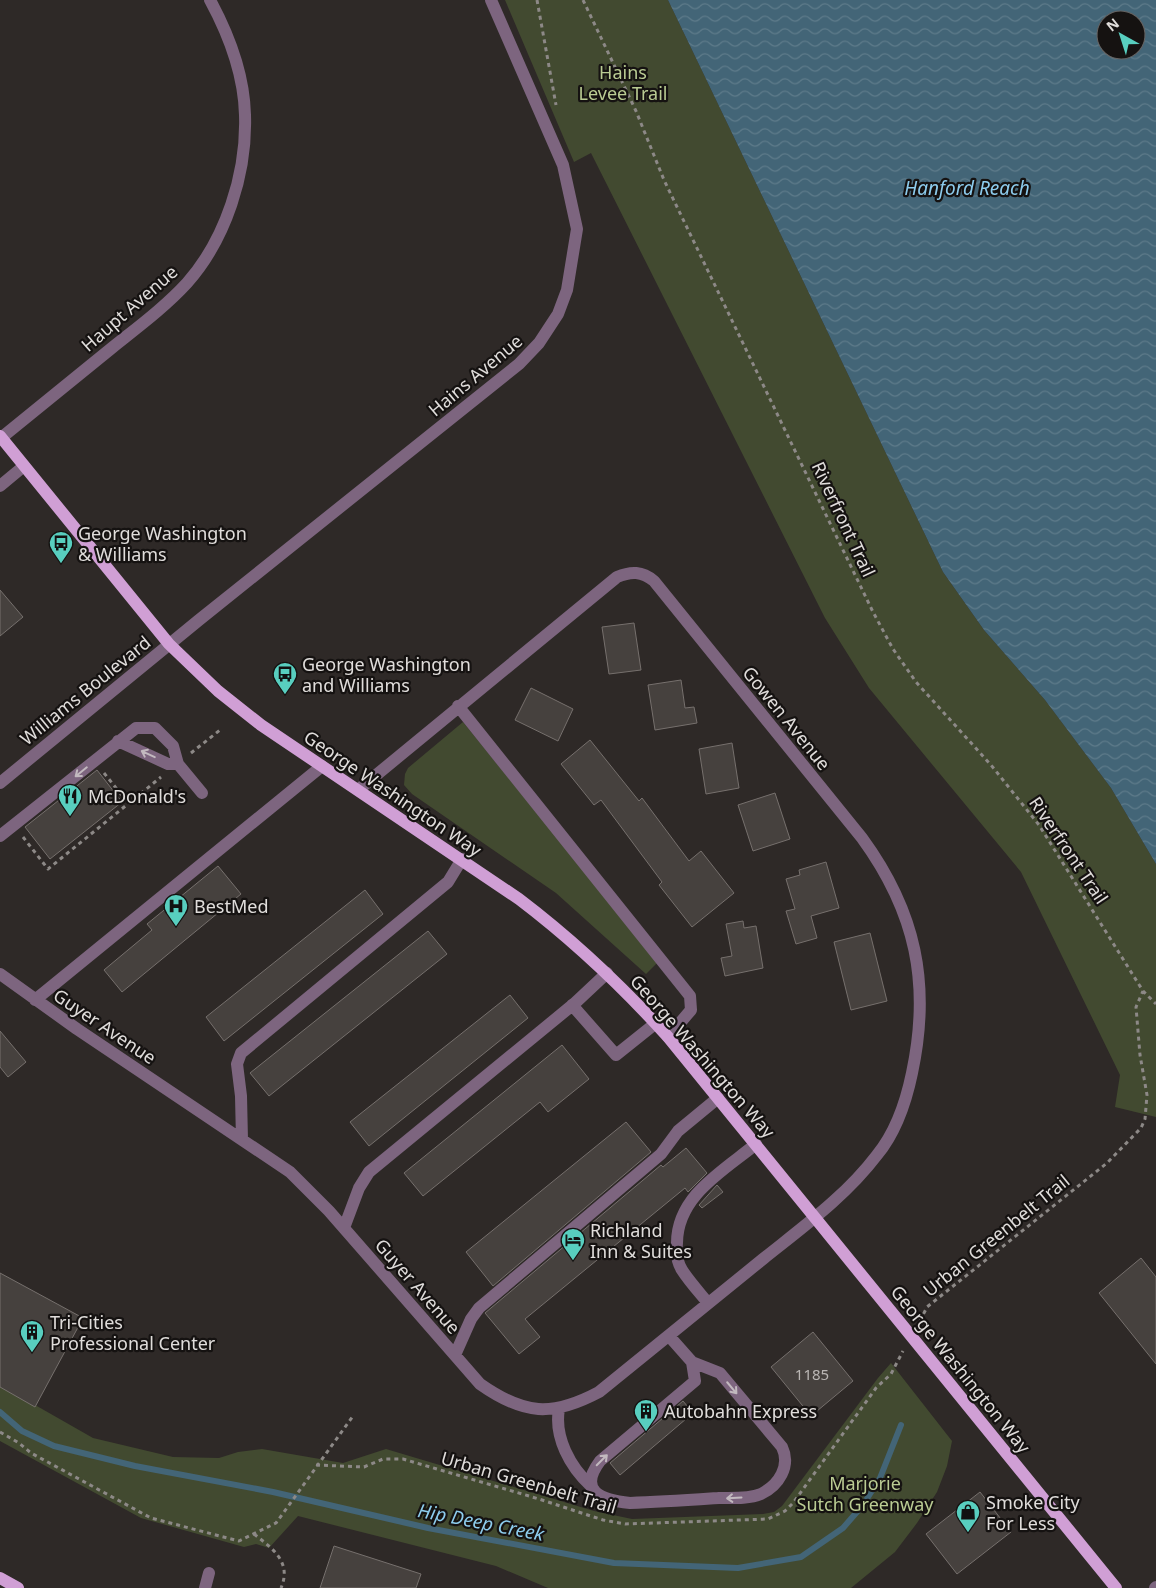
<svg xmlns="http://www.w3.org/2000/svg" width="1156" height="1588" font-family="'Noto Sans',sans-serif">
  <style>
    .green { fill: #424a30 }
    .water { fill: url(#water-waves); fill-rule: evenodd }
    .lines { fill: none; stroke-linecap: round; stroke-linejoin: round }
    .stream { stroke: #436577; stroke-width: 6 }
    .building { fill: #46413e; stroke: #76706d }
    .path { stroke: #8d8987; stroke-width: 3; stroke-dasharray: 4 4; stroke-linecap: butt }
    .minor { stroke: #7d657f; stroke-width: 12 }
    .major { stroke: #d09fd5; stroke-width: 12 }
    .oneway { stroke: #c2b9bf }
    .labels { text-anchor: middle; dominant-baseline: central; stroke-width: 4.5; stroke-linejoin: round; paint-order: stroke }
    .number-label { font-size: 15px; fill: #bab6b4 }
    .park-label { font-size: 18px; fill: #bacc93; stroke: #151211 }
    .street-label { font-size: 18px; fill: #e0dddb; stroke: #151211 }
    .poi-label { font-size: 18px; fill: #e0dddb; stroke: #151211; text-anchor: start }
    .water-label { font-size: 19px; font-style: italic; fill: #8dcced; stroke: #151211 }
  </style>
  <defs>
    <pattern id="water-waves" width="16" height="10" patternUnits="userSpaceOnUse" patternTransform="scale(1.25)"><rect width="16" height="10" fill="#436577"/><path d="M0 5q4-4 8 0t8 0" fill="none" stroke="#5e7b8a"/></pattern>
  </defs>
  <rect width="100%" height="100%" fill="#2e2927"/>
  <path class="green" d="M 505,0 L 668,0 L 943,572 L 984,630 L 1045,700 L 1111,788 L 1156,864 L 1156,1117 L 1115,1107 L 1120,1075 L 1021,872 L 869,688 L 825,618 L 591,153 L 574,162 Z
    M 463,722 L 658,962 L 646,974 L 556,893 L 412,794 L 404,785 L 405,774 L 408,768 Z
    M 891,1363 L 952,1441 L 947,1466 L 937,1492 L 917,1523 L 895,1552 L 851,1588 L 548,1588 L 496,1566 L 298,1516 L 269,1548 L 256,1544 L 244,1547 L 141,1518 L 0,1441 L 0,1385 L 93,1438 L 173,1457 L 219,1458 L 238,1452 L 262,1449 L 343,1463 L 386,1449 L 594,1511 L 632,1519 L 763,1514 L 774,1512 L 782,1506 L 878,1378 Z"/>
  <path class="water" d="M 668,0 L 1156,0 L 1156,864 L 1111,788 L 1045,700 L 984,630 L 943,572 ZM 1106,20 L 1136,20 L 1136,50 L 1106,50 Z"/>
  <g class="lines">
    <path class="stream" d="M 0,1412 L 22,1431 L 54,1446 L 135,1466 L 273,1492 L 428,1528 L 614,1563 L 738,1568 L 801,1557 L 843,1528 L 863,1505 L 880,1478 L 901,1425"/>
  </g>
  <path class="building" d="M 0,590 L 23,617 L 0,636 Z
    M 634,623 L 641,670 L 609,674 L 602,627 Z
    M 681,680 L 685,708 L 694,707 L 697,723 L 655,730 L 648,685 Z
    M 531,688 L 573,709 L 558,741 L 515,720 Z
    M 590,740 L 639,801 L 642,798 L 689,861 L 701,851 L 734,893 L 692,927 L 659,885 L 662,882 L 601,800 L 594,805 L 561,764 Z
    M 732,743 L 739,788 L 706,794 L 699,749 Z
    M 97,770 L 122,802 L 50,859 L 25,827 Z
    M 775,793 L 790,839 L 753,851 L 738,805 Z
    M 826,862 L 839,908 L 811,916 L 817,938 L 796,944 L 786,911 L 795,909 L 786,879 L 800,875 L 799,870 Z
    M 218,866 L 241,894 L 122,992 L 104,970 L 152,930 L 147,924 Z
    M 365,890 L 383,914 L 224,1041 L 206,1017 Z
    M 743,921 L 744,928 L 756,926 L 763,968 L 725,976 L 721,958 L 732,956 L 726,924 Z
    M 428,931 L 447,954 L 269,1096 L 250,1073 Z
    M 870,933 L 887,1001 L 851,1010 L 834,942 Z
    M 510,995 L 528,1018 L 369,1146 L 350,1122 Z
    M 0,1031 L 26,1062 L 8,1077 L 0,1067 Z
    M 562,1045 L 589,1079 L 548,1112 L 540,1102 L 423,1196 L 404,1173 Z
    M 626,1122 L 651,1152 L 493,1286 L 466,1252 Z
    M 686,1148 L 707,1173 L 688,1192 L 685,1188 L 525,1319 L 540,1337 L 519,1354 L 485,1313 L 661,1165 L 663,1167 Z
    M 717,1185 L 723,1192 L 702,1208 L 699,1205 Z
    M 1141,1258 L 1156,1277 L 1156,1364 L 1099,1293 Z
    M 0,1273 L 83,1318 L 35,1407 L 0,1387 Z
    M 813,1332 L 853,1381 L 811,1416 L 771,1367 Z
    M 683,1401 L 693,1413 L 620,1475 L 610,1463 Z
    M 980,1492 L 1011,1532 L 957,1574 L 926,1534 Z
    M 334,1546 L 421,1574 L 416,1588 L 320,1588 Z"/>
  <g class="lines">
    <path class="path" d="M 537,0 L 556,105
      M 583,0 L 636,111 L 664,180 L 873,612 L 893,649 L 916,682 L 991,765 L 1039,825 L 1143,991 L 1156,1004
      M 191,753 L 220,730
      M 104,773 L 129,804
      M 23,837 L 48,869 L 161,777
      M 920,1321 L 927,1307 L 1107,1163 L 1141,1128 L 1145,1119 L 1147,1095 L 1140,1055 L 1136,1007 L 1143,991
      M 0,1432 L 19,1443 L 31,1453 L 151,1518 L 239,1541 L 276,1523 L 353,1416
      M 316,1465 L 364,1467 L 383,1459 L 403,1459 L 539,1499 L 603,1520 L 625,1524 L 768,1519 L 785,1511 L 793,1503 L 876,1388 L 891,1374 L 903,1351
      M 254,1534 C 273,1549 292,1562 281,1588"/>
    <path class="minor" d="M 1,438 C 38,408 76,377 113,347 C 138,327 165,307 187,283 C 226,239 247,173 245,115 C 244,74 229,35 210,0
      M 0,486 L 24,466
      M 458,706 L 690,996 L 691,1010 L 668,1037
      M 118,741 L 168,764 L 178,764
      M 0,783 L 199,620 L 519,364 L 539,343 L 558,314 L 567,290 L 577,229 L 563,165 L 491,0
      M 0,836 L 136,728 L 155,728 L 173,746 L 178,764 L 202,793
      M 0,974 L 77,1029 L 290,1172 L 329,1211 L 480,1384 C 524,1415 552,1417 599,1392 C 654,1348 708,1303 763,1259 C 803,1227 846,1196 877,1155 C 896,1132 906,1102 912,1073 C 931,984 916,912 862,838 L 654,581 C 642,571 631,571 617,577 L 358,790
      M 35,1000 L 322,766
      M 572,1005 L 616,1055 L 656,1023
      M 242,1140 L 241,1096 L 237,1064 L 241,1053 L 448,882 L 462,859
      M 344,1228 L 359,1188 L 369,1172 L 575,1003 L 607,973
      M 708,1303 C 699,1292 689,1281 682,1270 C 677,1262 676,1252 677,1243 C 677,1196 723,1171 756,1144
      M 669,1336 L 692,1362 L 720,1373 L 782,1447 C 791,1466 779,1485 761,1494 C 749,1499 732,1498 719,1498 C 689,1500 660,1502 630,1503 C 602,1500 577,1492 600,1461 L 695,1381 L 692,1362
      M 455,1355 L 471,1319 L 479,1308 L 661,1154 L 678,1131 L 718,1098
      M 559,1409 C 554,1437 570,1467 591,1486
      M 205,1588 L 209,1573
      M 1155,1588 L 1156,1587"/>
    <path class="major" d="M 0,436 L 169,644 L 218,691 L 261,725 L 519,899 C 573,940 622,986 668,1037 L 1116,1588
      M 0,1578 L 18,1588"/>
  </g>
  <defs><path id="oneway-shaft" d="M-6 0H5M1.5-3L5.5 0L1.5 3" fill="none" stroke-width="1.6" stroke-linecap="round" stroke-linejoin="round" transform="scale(1.25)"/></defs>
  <g class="oneway">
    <use href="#oneway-shaft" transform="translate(148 754) rotate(-155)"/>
    <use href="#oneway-shaft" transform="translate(81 772) rotate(141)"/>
    <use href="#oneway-shaft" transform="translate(732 1388) rotate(50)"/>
    <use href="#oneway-shaft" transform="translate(602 1460) rotate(-45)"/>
    <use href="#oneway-shaft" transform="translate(734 1498) rotate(177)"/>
  </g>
  <defs>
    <g id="bus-pin" transform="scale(1.25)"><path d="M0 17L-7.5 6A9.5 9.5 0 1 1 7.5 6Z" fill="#58cebf" stroke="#151211"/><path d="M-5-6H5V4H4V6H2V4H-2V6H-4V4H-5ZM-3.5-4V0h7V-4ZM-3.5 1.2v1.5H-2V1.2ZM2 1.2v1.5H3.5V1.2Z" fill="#111"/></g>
    <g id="restaurant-pin" transform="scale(1.25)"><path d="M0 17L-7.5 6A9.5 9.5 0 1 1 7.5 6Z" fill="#58cebf" stroke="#151211"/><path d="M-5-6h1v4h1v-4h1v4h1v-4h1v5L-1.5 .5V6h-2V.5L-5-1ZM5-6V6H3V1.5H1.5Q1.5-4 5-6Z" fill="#111"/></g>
    <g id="hospital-pin" transform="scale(1.25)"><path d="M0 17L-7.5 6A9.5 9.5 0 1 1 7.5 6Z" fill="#58cebf" stroke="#151211"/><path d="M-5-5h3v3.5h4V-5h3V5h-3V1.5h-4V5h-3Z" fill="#111"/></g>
    <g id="hotel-pin" transform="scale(1.25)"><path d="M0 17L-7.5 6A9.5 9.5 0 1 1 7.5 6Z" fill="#58cebf" stroke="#151211"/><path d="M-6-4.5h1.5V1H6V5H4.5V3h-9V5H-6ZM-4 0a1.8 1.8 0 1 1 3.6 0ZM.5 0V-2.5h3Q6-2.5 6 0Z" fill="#111"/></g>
    <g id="building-pin" transform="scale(1.25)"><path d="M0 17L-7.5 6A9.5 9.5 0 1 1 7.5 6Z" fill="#58cebf" stroke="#151211"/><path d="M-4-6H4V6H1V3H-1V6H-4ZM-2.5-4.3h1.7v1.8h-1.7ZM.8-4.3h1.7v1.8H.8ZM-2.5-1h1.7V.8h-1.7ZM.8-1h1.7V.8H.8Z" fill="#111"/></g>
    <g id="shop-pin" transform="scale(1.25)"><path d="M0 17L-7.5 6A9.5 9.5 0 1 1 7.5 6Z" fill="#58cebf" stroke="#151211"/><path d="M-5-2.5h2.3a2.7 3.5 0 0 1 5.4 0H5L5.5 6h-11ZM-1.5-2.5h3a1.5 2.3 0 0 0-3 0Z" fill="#111"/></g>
  </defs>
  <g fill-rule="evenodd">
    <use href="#bus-pin" x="61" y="543"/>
    <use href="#bus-pin" x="285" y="674"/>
    <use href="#restaurant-pin" x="70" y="796"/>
    <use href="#hospital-pin" x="176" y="906"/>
    <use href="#hotel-pin" x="573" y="1240"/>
    <use href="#building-pin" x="32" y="1332"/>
    <use href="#building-pin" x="646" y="1411"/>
    <use href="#shop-pin" x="968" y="1512"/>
  </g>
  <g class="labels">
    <g class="number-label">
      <text x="812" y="1374">1185</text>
    </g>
    <g class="park-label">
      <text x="623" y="72">Hains<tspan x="623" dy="21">Levee Trail</tspan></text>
      <text x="865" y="1483">Marjorie<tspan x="865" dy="21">Sutch Greenway</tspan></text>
    </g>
    <g class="street-label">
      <text transform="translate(129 308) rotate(-41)">Haupt Avenue</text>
      <text transform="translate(475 375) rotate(-40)">Hains Avenue</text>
      <text transform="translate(844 519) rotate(65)">Riverfront Trail</text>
      <text transform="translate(85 690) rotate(-39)">Williams Boulevard</text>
      <text transform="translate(787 718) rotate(51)">Gowen Avenue</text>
      <text transform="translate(393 793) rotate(34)">George Washington Way</text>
      <text transform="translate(1069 850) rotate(56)">Riverfront Trail</text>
      <text transform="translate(105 1026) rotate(34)">Guyer Avenue</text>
      <text transform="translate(703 1056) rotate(49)">George Washington Way</text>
      <text transform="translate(996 1235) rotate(-39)">Urban Greenbelt Trail</text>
      <text transform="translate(418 1286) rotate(49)">Guyer Avenue</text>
      <text transform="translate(961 1369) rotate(51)">George Washington Way</text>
      <text transform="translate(529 1482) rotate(16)">Urban Greenbelt Trail</text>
    </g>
    <g class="poi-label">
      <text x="78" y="533">George Washington<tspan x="78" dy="21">&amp; Williams</tspan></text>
      <text x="302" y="664">George Washington<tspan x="302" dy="21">and Williams</tspan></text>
      <text x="88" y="796">McDonald's</text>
      <text x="194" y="906">BestMed</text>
      <text x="590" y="1230">Richland<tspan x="590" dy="21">Inn &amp; Suites</tspan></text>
      <text x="50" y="1322">Tri-Cities<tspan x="50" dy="21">Professional Center</tspan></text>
      <text x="664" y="1411">Autobahn Express</text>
      <text x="986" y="1502">Smoke City<tspan x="986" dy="21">For Less</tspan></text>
    </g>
    <g class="water-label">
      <text x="967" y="188">Hanford Reach</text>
      <text transform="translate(481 1522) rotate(11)">Hip Deep Creek</text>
    </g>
  </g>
  <g transform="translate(1121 35) rotate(321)"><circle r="24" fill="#151211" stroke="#666362"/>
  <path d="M0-4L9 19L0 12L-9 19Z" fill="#58cebf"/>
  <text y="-8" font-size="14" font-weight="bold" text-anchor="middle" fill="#e0dddb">N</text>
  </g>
</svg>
